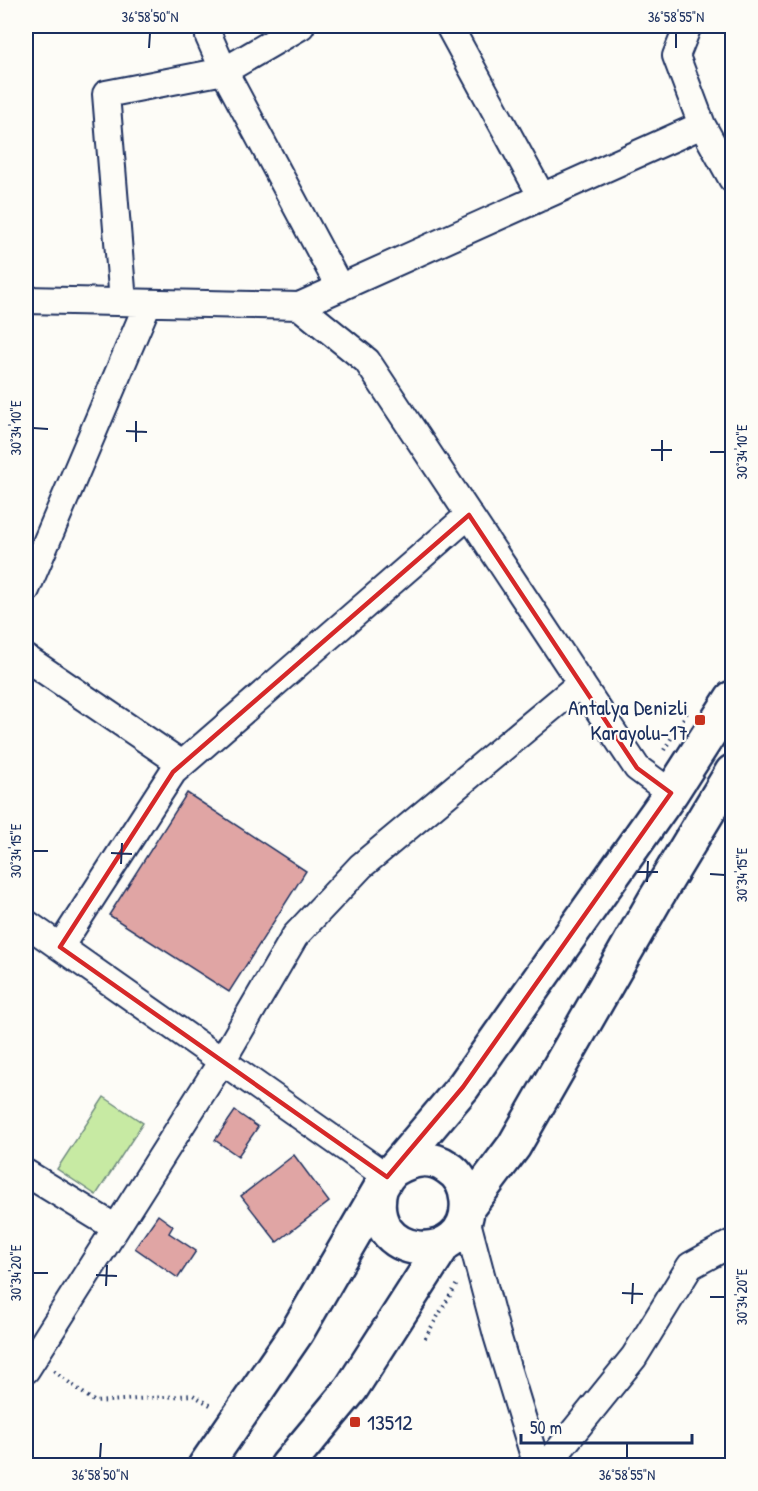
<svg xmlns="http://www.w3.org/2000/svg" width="758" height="1491" font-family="'Patrick Hand',sans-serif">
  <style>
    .green { fill: #c7eaa3; stroke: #718c80; stroke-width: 1.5 }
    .building { fill: #e0a5a4; stroke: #1b2f5e; stroke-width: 1.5 }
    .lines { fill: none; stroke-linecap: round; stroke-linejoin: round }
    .street-casing { stroke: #1b2f5e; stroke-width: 30 }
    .highway-casing { stroke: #1b2f5e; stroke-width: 38 }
    .path { stroke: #1b2f5e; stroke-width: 4; stroke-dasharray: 1.5 4.5; stroke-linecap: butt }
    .street { stroke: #fdfcf7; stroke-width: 26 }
    .highway { stroke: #fdfcf7; stroke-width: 33 }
    .marked { fill: none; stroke: #d62828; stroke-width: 4.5; stroke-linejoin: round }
    .ticks { fill: none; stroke: #1b2f5e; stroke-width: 2 }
    .poi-dot { fill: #c8321e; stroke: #fdfcf7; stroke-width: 2 }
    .labels { text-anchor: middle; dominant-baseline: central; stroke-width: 4.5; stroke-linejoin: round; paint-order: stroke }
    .poi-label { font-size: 22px; fill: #1b2f5e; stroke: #fdfcf7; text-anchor: end }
    .neatline { fill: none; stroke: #1b2f5e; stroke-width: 2 }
    .ticks-label { font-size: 15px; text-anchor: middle; fill: #1b2f5e }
  </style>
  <rect width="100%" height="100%" fill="#fdfcf7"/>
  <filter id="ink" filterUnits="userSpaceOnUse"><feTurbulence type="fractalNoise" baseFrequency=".0167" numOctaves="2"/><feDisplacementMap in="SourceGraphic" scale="12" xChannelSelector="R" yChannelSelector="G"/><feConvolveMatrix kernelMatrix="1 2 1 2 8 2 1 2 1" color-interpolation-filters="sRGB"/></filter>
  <g filter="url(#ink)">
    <path class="green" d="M 104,1097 L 143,1123 L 96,1195 L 57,1169 Z"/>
    <path class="building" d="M 187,793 L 306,871 L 229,992 L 109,915 Z
      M 235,1111 L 258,1127 L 238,1156 L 215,1140 Z
      M 294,1155 L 329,1202 L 277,1242 L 241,1196 Z
      M 158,1215 L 173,1226 L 169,1233 L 196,1251 L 178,1278 L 135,1248 Z"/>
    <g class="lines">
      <g class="street-casing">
        <path id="street" d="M 301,26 L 224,71 L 340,288
          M 449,26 L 542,197
          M 688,26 L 676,56 L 702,125
          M 26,300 L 299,306 L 702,125 L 732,179
          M 123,302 L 106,94 L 224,71 L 209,37
          M 299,306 L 367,361 L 637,768 L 671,793
          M 26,590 L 148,303
          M 26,658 L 182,764
          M 26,923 L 387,1177
          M 60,947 L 173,772 L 469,515
          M 26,1173 L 116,1228
          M 466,1218 L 497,1335 L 537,1466
          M 26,1370 L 222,1061 L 295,936 L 361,866 L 581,683
          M 546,1466 L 634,1357 L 690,1266 L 732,1243"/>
      </g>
      <g class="highway-casing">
        <path id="highway" d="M 381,1186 C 360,1263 472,1269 467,1201 C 466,1187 459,1174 447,1167 C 430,1155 412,1159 395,1169
          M 468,1207 L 514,1146 L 656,898 L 732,772
          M 205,1466 L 297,1332 L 387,1177 L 463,1087 L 671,793 L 732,698
          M 287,1466 L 351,1389 L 444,1244"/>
      </g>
      <path class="path" d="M 664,750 L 688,711
        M 425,1338 L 458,1282
        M 54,1371 L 95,1402 L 193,1395 L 212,1406"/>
      <use href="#street" class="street"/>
      <use href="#highway" class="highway"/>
    </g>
  </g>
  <path class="marked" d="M 469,515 L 637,768 L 671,793 L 463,1087 L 387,1177 L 60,947 L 173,772 Z"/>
  <path class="ticks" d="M 149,48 L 150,33M 676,48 L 676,33M 33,428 L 48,429M 126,431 L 147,432M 136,442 L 136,421M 651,450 L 672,450M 710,452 L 725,452M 662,461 L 662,440M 33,851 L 48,851M 111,853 L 132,854M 121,864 L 122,843M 637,872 L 658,872M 710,874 L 725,875M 647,882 L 648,861M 33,1273 L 48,1273M 96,1275 L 117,1276M 106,1286 L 107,1265M 622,1293 L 643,1294M 710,1297 L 725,1297M 632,1304 L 633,1283M 100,1458 L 101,1443M 627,1458 L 627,1443"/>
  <g class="poi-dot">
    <rect x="694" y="714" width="12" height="12" rx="3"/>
    <rect x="349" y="1416" width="12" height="12" rx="3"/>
  </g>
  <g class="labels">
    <g class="poi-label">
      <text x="688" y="707">Antalya Denizli<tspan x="688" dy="25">Karayolu-17</tspan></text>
      <text x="367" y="1422" text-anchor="start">13512</text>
    </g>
  </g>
  <rect width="758" height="1491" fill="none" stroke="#fdfcf7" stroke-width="66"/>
  <path d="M521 1434v9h171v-9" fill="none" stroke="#1b2f5e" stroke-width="3"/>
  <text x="530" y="1434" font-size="18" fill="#1b2f5e" stroke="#fdfcf7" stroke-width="4.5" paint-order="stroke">50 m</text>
  <rect x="33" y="33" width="692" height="1425" class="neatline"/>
  <g class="ticks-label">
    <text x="150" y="22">36°58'50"N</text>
    <text x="676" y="22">36°58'55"N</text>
    <text transform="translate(16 428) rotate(-90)" y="5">30°34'10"E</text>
    <text transform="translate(742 452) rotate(-90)" y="5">30°34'10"E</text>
    <text transform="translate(16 851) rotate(-90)" y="5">30°34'15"E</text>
    <text transform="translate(742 875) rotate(-90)" y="5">30°34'15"E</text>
    <text transform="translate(16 1273) rotate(-90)" y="5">30°34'20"E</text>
    <text transform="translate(742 1297) rotate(-90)" y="5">30°34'20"E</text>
    <text x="100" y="1480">36°58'50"N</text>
    <text x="627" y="1480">36°58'55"N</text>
  </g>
</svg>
